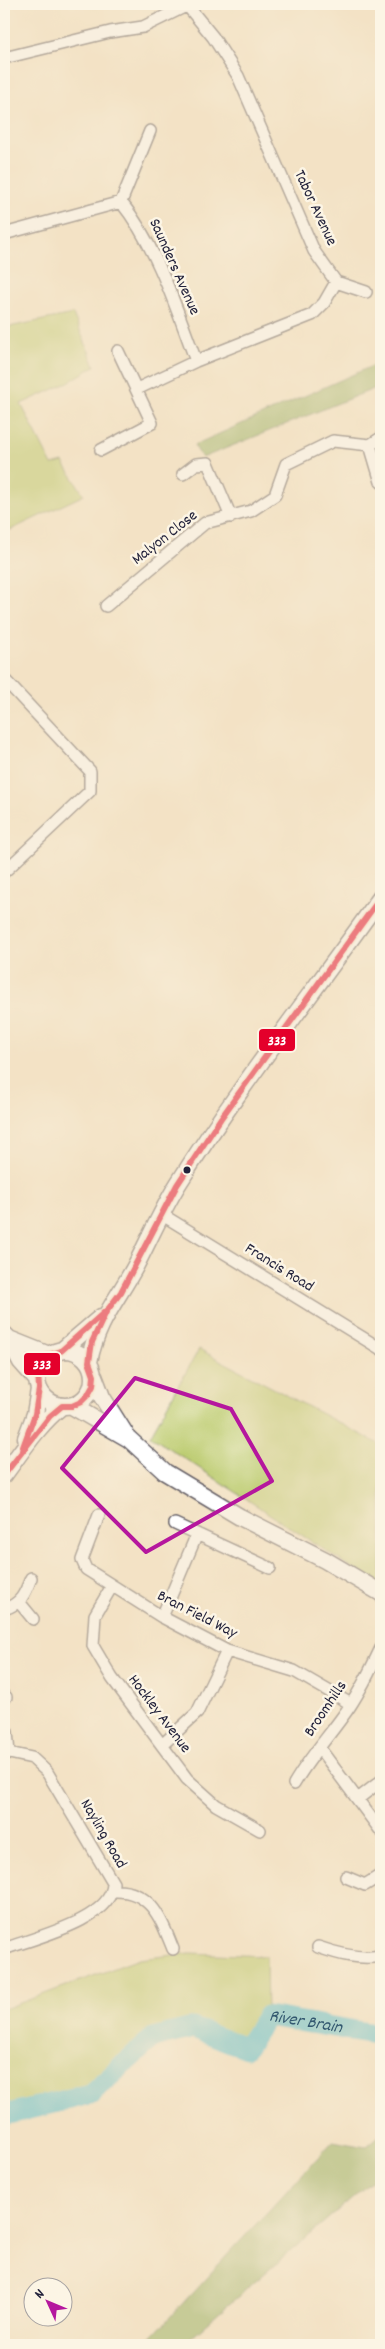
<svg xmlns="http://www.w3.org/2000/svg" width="385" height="2349" font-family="Dekko,sans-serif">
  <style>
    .green { fill: #bacb6d; stroke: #6e7654 }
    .forest { fill: #93af60; stroke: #5a684e }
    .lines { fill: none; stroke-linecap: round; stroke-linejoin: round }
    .river { stroke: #56bfd2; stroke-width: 21 }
    .street-casing { stroke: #6b656b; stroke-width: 14 }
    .secondary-casing { stroke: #6b656b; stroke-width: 19 }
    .street { stroke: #fff; stroke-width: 11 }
    .secondary { stroke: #fff; stroke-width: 16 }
    .bus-1-casing { stroke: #fcf5e5; stroke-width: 10 }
    .bus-1 { stroke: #e4002b; stroke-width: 6 }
    .marked { fill: none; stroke: #b5179e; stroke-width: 4; stroke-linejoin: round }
    .bus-dot { fill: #22223b; stroke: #fcf5e5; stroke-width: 2 }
    .labels { text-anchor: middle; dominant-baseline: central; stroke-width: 5; stroke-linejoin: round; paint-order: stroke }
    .street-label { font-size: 16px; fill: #22223b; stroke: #fcf5e5 }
    .water-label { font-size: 18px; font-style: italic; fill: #345970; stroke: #fcf5e5 }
    .line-badge { stroke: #fcf5e5; stroke-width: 2 }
    .badge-label { font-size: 14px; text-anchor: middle; font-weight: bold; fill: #fff }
  </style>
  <rect width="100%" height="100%" fill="#fcf5e5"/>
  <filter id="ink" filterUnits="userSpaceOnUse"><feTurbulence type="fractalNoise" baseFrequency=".02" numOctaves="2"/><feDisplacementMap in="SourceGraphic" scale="10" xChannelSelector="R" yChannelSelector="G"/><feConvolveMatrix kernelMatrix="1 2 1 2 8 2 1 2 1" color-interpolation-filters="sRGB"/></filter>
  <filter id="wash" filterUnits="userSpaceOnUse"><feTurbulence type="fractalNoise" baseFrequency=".0096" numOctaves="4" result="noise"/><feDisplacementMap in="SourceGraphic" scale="20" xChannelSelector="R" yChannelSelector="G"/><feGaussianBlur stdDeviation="1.12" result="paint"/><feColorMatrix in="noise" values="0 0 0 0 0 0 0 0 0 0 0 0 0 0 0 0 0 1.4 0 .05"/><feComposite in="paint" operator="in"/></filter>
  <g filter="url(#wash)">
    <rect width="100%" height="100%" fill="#f3e2c5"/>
    <path class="green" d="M 73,314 L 95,366 L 65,384 L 21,404 L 52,465 L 63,462 L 84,495 L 4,533 L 4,328 Z
      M 199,1349 L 381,1445 L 381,1587 L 150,1436 Z
      M 190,1953 L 266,1956 L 267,2016 L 246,2048 L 193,2028 L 153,2038 L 90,2094 L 4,2115 L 4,2009 L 139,1959 Z"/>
    <path class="forest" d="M 381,362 L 381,386 L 202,458 L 194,445 Z
      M 381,2134 L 381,2173 L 182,2345 L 144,2345 L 333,2141 L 366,2147 Z"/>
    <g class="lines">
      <path class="river" id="s1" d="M 4,2115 L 90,2094 L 153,2038 L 193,2028 L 246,2048 L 267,2016 L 381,2035"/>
    </g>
  </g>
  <g filter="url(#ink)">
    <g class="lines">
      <g class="street-casing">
        <path id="street" d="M 4,58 L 110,32 L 143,27 L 186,6
          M 121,202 L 150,131
          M 4,234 L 121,202 C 156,245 177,310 196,361
          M 336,282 L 366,292
          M 137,389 L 196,361 L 312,315 L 324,303 L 336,282 L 314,251 L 238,76 L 213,37 L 186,4
          M 381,438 L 370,445 L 381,482
          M 101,450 L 152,423 L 118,351
          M 183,474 L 196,464 L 208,463 L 231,517
          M 106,606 L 205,523 L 251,511 L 275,495 L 286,464 L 333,441 L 370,445
          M 4,679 L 90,771 L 90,791 L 4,872
          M 161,1214 L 381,1349
          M 99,1515 L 82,1560 L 86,1569 L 162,1617 L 227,1651 L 294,1671 L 351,1704
          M 175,1524 L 270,1568
          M 112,1586 L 95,1615 L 93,1646 L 112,1678 L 187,1779 L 216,1805 L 260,1830
          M 19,1602 L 33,1619
          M 4,1609 C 21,1604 25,1594 31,1578
          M 162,1617 L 197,1534
          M 4,1699 L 6,1697
          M 4,1728 L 7,1732 L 9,1753 L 32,1758 L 47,1772 L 113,1883 C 113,1920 33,1938 4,1949
          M 162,1745 L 197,1713 L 227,1651
          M 320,1749 L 381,1831
          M 294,1784 C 310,1756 332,1733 350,1706 C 362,1688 372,1667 381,1648
          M 359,1798 L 381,1781
          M 346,1877 L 365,1885 L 381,1875
          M 113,1891 C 151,1889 161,1919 173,1949
          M 318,1947 C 338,1954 360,1960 381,1956"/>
      </g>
      <g class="secondary-casing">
        <path id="secondary" d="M 4,1334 L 9,1339 L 21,1362 L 37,1380
          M 9,1339 L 49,1355
          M37 1378a28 28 0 1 1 56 0a28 28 0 1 1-56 0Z
          M 61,1351 L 101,1317
          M 89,1362 C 96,1323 118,1299 136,1265 C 150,1238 162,1210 178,1184 C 240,1085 313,993 381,897
          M 94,1376 L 102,1397 L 126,1435
          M 72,1406 L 129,1439 L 165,1472 L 240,1517 L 325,1560 L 381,1593
          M 26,1438 L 35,1414 L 39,1389
          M 4,1475 C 22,1451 38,1425 62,1406"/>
      </g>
      <use href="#street" class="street"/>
      <use href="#secondary" class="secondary"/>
      <g class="bus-1-casing">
        <path id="bus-1" d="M 23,1447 L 35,1414 L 39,1389 L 38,1370 L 49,1355 L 61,1351 L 108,1309
          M 4,1475 L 50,1416 L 62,1406 L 72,1406 L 81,1402 L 88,1395 L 93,1386 L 94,1376 L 89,1362 L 92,1342 L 106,1312 L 121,1292 L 177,1185 L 221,1118 L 381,897"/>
      </g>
      <use href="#bus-1" class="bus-1"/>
    </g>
  </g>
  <path d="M0 0H385V2349H0ZM 135,1378 L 231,1409 L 272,1481 L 146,1552 L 62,1468 Z" fill="#f3e2c5" fill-opacity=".55" fill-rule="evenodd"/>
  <path class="marked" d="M 135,1378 L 231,1409 L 272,1481 L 146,1552 L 62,1468 Z"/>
  <circle class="bus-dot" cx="187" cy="1170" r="4.5"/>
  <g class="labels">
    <g class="street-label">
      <text transform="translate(315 208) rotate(65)">Tabor Avenue</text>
      <text transform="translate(174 267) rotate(66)">Saunders Avenue</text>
      <text transform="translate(165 538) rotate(-38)">Malyon Close</text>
      <text transform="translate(279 1268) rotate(32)">Francis Road</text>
      <text transform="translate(197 1615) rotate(27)">Bran Field Way</text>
      <text transform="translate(326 1709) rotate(-56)">Broomhills</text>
      <text transform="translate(159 1714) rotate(53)">Hockley Avenue</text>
      <text transform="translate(103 1834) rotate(60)">Nayling Road</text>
    </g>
    <g class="water-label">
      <text stroke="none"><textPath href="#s1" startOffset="348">River Brain</textPath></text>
    </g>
  </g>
  <g class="line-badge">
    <rect x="258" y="1028" width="38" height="24" rx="5" fill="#e4002b"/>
    <rect x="23" y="1352" width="38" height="24" rx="5" fill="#e4002b"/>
  </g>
  <g class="badge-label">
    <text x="277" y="1045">333</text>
    <text x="42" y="1369">333</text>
  </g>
  <rect width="385" height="2349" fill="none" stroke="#fcf5e5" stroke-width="20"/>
  <g transform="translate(48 2302) rotate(314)"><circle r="24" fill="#fcf5e5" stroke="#a5a1a1"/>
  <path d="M0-4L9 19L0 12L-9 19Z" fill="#b5179e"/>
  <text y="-8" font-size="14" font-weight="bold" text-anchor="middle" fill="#22223b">N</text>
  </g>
</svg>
